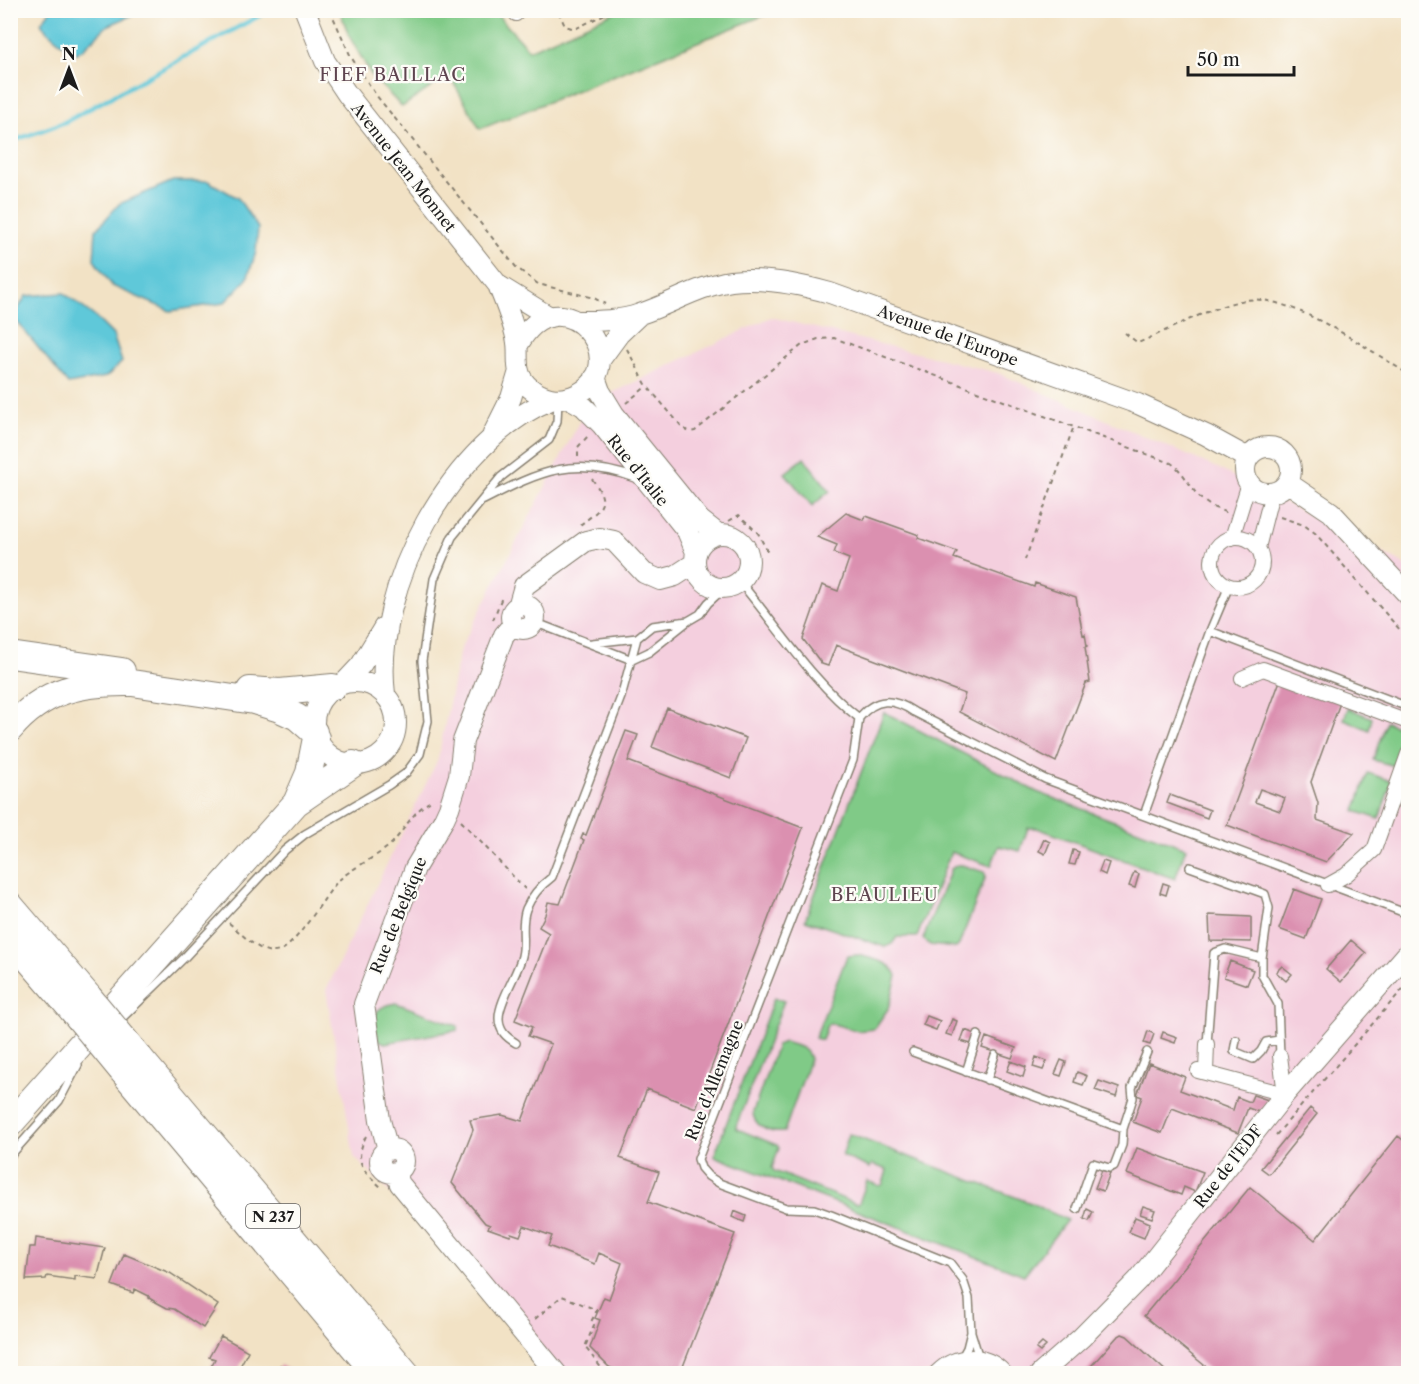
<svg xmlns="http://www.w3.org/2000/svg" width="1419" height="1384" font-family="'Libre Caslon Text',serif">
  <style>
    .built { fill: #f4cfde }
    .green { fill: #80ca87; stroke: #4e7352; stroke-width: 1.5 }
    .water { fill: #5ec8d9; stroke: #3d727a; stroke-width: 1.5 }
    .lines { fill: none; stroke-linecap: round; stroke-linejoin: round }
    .stream { stroke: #5ec8d9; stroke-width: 4.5 }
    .building { fill: #db90b0; fill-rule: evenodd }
    .lane-casing { stroke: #877f70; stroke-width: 10 }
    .street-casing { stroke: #877f70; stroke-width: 16 }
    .secondary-casing { stroke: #877f70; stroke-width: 22 }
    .highway-casing { stroke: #877f70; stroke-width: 28 }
    .path { stroke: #877f70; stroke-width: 2; stroke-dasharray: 4.5 4.5; stroke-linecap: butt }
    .lane { stroke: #fff; stroke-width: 7 }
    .street { stroke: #fff; stroke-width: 14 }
    .secondary { stroke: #fff; stroke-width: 20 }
    .highway { stroke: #fff; stroke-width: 26 }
    .highway-bridge-casing { stroke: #877f70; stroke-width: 28; stroke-linecap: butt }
    .highway-bridge { stroke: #fff; stroke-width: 26 }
    .labels { text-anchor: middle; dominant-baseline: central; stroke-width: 4.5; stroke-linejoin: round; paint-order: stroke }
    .shield { fill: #fdfcf7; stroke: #605f5e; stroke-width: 1.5 }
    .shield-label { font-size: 15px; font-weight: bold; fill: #1c1c1c }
    .street-label { font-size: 16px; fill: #1c1c1c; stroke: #fdfcf7 }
    .neighbourhood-label { font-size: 18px; letter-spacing: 1.5px; fill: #5f4550; stroke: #fdfcf7 }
  </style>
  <rect width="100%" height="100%" fill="#fdfcf7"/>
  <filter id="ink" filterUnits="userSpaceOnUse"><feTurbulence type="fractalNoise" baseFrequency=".0167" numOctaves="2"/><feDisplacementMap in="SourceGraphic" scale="12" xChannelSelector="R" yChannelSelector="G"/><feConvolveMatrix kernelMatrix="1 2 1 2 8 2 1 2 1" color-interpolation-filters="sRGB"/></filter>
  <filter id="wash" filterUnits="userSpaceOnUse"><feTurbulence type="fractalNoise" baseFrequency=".008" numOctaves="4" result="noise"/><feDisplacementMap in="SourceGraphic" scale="24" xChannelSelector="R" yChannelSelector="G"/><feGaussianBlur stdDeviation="1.35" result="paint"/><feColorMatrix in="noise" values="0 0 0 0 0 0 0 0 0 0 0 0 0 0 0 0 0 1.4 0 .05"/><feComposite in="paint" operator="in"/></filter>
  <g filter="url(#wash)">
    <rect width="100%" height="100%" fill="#f2e2c5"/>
    <path class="built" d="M 771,317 L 998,373 L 1217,468 L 1402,563 L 1408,568 L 1408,1373 L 559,1373 L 429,1230 L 354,1157 L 326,990 L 438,759 L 460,649 L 589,404 Z"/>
    <path class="green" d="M 340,11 L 494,11 L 529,50 L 617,11 L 775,11 L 480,129 L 449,75 L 402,107 L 372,76 L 349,36 Z
      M 804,458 L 830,491 L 812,506 L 785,473 Z
      M 1348,708 L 1372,718 L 1369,730 L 1344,719 Z
      M 884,712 L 1037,792 L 1186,848 L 1175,879 L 1037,828 L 1028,828 L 1020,851 L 999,846 L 991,866 L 951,852 L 917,937 L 897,937 L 892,944 L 885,947 L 805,920 Z
      M 1386,722 L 1408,730 L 1408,737 L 1398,767 L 1373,760 Z
      M 1368,773 L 1392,781 L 1379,819 L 1355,811 Z
      M 957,865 L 962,865 L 984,872 L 986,876 L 959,945 L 956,948 L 930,945 L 923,939 L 951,869 Z
      M 858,955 C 872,959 892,961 897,976 L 888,1009 L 874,1029 L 858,1031 L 830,1023 L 827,1025 L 822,1040 L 815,1038 L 847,956 Z
      M 774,998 L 784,1001 L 736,1126 L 737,1129 L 777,1145 L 779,1148 L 772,1168 L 774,1171 L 856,1204 L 859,1203 L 867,1181 L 880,1186 L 883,1184 L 887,1170 L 872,1164 L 870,1168 L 842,1156 L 849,1134 L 1031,1203 L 1067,1220 L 1024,1275 L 714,1156 Z
      M 396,1003 L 458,1026 L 458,1030 L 385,1043 L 378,1040 C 373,1017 370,1008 396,1003 Z
      M 784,1042 C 794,1045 808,1047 810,1059 L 784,1132 C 770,1134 753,1126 753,1112 L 777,1045 Z"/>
    <path class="water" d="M 50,11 L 50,10 L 142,11 L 107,26 L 82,50 L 74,54 L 47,31 L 41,23 Z
      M 173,181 L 208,181 L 238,198 L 258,228 L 256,252 L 247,279 L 224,303 L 170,311 L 112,286 L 94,260 L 96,230 L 119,204 Z
      M 64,293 L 94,316 L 113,335 L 122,362 L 106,377 L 68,384 L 13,317 L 26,296 Z"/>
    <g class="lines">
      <path class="stream" d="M 10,142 L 65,122 L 268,11"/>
    </g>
    <g id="blocks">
      <path class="building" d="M 846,513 L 864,520 L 866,516 L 919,535 L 918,538 L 957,552 L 954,558 L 1034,587 L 1035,583 L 1076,597 L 1083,635 L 1085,634 L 1087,646 L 1085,647 L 1090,682 L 1086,683 L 1056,762 L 959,712 L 965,694 L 836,645 L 828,666 L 822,664 L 803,639 L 822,585 L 838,591 L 849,559 L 834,553 L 837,545 L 817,537 Z
        M 1281,678 L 1341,700 L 1311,782 L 1318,803 L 1317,820 L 1354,833 L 1326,862 L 1227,825 ZM 1260,789 L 1285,798 L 1280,811 L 1255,802 Z
        M 667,708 L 746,738 L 731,778 L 652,747 Z
        M 626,731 L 638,735 L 628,761 L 803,828 L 696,1108 L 647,1089 L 620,1158 L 659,1172 L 648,1202 L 735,1234 L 680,1374 L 626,1374 L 609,1367 L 590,1348 L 600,1320 L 595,1318 L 604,1297 L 609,1299 L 622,1263 L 599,1253 L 595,1264 L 548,1246 L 552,1236 L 524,1226 L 520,1236 L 511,1233 L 510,1236 L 488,1228 L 490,1225 L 485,1223 L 452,1183 L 473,1130 L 470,1120 L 502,1115 L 522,1121 L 551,1044 L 528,1036 L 532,1027 L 515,1020 L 549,933 L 539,927 L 545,915 L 548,902 L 560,904 L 584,840 L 581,839 L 583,834 L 586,835 Z
        M 1170,795 L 1210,810 L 1207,818 L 1167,803 Z
        M 1044,839 L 1050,842 L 1045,854 L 1039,851 Z
        M 1073,850 L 1079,852 L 1075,865 L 1069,864 Z
        M 1103,861 L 1109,863 L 1105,875 L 1099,872 Z
        M 1134,872 L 1139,874 L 1135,888 L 1129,886 Z
        M 1163,883 L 1169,885 L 1166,895 L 1160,893 Z
        M 1294,889 L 1321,899 L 1306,939 L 1279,929 Z
        M 1209,915 L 1251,917 L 1251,942 L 1210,941 Z
        M 1351,940 L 1366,953 L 1341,982 L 1326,969 Z
        M 1230,961 L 1253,970 L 1247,985 L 1224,977 Z
        M 1282,966 L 1292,974 L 1286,981 L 1276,972 Z
        M 927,1016 L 940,1021 L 936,1030 L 923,1025 Z
        M 952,1019 L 957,1021 L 952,1036 L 946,1034 Z
        M 965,1030 L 975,1034 L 971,1044 L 961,1041 Z
        M 1148,1031 L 1154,1034 L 1150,1045 L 1144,1043 Z
        M 1163,1032 L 1177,1037 L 1175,1043 L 1161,1038 Z
        M 986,1037 L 1016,1048 L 1012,1058 L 982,1048 Z
        M 1036,1057 L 1047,1061 L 1043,1070 L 1033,1067 Z
        M 1061,1060 L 1066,1062 L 1061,1076 L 1055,1074 Z
        M 1011,1061 L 1026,1067 L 1023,1077 L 1007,1071 Z
        M 1149,1063 L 1185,1077 L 1180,1090 L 1233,1110 L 1237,1097 L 1250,1102 L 1253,1095 L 1268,1100 L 1259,1112 L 1248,1108 L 1238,1133 L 1172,1108 L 1162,1133 L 1133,1122 L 1142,1097 L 1137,1095 Z
        M 1077,1072 L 1087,1076 L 1083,1085 L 1074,1082 Z
        M 1099,1081 L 1119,1088 L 1116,1097 L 1095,1090 Z
        M 1310,1108 L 1317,1114 L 1269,1174 L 1261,1168 Z
        M 1398,1136 L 1408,1144 L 1408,1374 L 1215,1374 L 1144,1316 L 1250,1187 L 1315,1240 Z
        M 1137,1148 L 1203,1172 L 1195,1192 L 1184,1187 L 1181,1195 L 1127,1174 Z
        M 1102,1170 L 1110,1173 L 1103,1191 L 1095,1188 Z
        M 1143,1206 L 1155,1210 L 1152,1218 L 1140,1214 Z
        M 1087,1209 L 1093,1212 L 1089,1221 L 1084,1219 Z
        M 734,1211 L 746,1216 L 744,1222 L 732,1217 Z
        M 1135,1217 L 1150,1223 L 1144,1238 L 1129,1232 Z
        M 36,1238 L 105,1248 L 97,1279 L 75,1276 L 75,1280 L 47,1276 L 46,1279 L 26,1280 L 30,1247 L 35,1247 Z
        M 124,1254 L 170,1273 L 218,1305 L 203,1328 L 174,1309 L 167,1308 L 154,1301 L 149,1298 L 149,1296 L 135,1289 L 133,1293 L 112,1285 Z
        M 1122,1334 L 1127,1336 L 1169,1374 L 1084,1374 L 1117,1337 Z
        M 221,1336 L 248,1351 L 236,1374 L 207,1374 L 215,1359 L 209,1357 Z
        M 1042,1343 L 1046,1346 L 1040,1352 L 1036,1349 Z
        M 280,1365 L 297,1374 L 275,1374 Z"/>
    </g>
  </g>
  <g filter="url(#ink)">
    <use href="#blocks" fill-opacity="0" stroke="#877f70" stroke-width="1.5"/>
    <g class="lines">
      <g class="lane-casing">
        <path id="lane" d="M 484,500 C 540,471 575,455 638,479
          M 740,582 C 777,626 814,684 859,718
          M 534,622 L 632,660 L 649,652 L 688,621 L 700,614 L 708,603 L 723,589
          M 1210,631 L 1408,707
          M 592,643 L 637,638
          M 859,718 L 853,760 L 698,1159 L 701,1168 L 708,1176 L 719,1183 L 786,1208 L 814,1209 L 831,1215 L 950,1263 L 963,1280 L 969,1298 L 971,1332 L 979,1358
          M 859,718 C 876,697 893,698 914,712 L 1045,779 L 1408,914
          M 1144,815 L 1210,631 L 1229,586
          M 1190,867 L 1265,894 L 1269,908 L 1262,958 L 1262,975 L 1278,1004 L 1280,1056
          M 118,1022 L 184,958 L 285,850 L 305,834 L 389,785 L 406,773 L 420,754 L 428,721 L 422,661 L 434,579 L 452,537 L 501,477 L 549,440 L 557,421 L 558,401
          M 1236,1040 L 1234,1051 L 1253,1059 L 1261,1051 L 1266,1042 L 1279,1040
          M 516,1043 C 506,1037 499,1031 499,1018 C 499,1001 518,973 522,956 C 526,940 520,925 526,909 C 532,895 540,886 552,877 L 621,697 L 637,638 L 652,626 L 688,621
          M 1207,1044 L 1214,953 L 1225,949 L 1262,958
          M 913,1052 L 1123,1129
          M 966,1072 L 978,1035
          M 987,1080 L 995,1055
          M 10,1156 L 59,1101 L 78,1065
          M 1077,1209 L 1093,1163 L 1109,1168 L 1114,1166 L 1122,1145 L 1123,1129 L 1133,1098 L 1132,1088 L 1147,1052
          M 962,1357 L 967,1348 L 971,1332
          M 33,1374 L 34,1372"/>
      </g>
      <g class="street-casing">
        <path id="street" d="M 516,14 L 519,10
          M1212 562a25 25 0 1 1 50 0a25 25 0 1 1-50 0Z
          M 1232,538 L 1249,483
          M 1258,548 L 1272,493
          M 1242,678 L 1263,669 L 1408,722
          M 1328,885 L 1346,875 L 1374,850 L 1408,754
          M 1198,1071 L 1285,1094 L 1280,1056
          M 1206,1073 L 1207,1044"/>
      </g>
      <g class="secondary-casing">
        <path id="secondary" d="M 305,10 L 325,61 L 347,94 L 498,285 C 505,302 512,319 516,337 C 521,356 511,372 530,388 C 542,398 558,402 573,396 C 642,367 561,267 518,345
          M 498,285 L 550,317
          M 577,321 C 597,321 621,321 640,314 C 671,304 698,286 731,281 C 764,277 798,284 830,293 L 1138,404 L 1206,435 L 1248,458
          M 600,360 L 619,334 L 639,315
          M 595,377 L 600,391 L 614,414 L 700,520 L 718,534
          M 569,398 L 583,406 L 602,425 L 687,531 L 696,552
          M 493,434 L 511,398 L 519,371
          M1245 470a23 23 0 1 1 46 0a23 23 0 1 1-46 0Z
          M 1288,483 L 1331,512 L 1408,595
          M695 561a27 27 0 1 1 54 0a27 27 0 1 1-54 0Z
          M511 617a12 12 0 1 1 24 0a12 12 0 1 1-24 0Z
          M 518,607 L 524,586 L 586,541 L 600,538 L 614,541 L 644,573 L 660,580 L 675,576 L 695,563
          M314 723a41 41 0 1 1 82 0a41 41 0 1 1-82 0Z
          M 345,682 L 361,665 L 384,627
          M 385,694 C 372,588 452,439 553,399
          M380 1161a12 12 0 1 1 24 0a12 12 0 1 1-24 0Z
          M 388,1150 L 380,1120 L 364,1004 L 415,868 L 443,821 L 449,808 L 459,776 L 463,741 L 504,635 L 513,624
          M 395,1172 L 400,1184 L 557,1374
          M 939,1374 C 957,1356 984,1355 1002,1374
          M 1040,1374 L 1081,1338 L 1138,1280 L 1285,1094 L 1408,953"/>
      </g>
      <g class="highway-casing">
        <path id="highway" d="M 10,655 L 122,671
          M 250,690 L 280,692 L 333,687
          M 10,729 C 44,689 82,682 132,683 L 254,701 L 277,708 L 297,717 L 314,732
          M 296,803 L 309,773 L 316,738
          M 10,905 L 89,997
          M 10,938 L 72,1010
          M 140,1058 L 407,1374
          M 123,1072 L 376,1374
          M 10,1124 L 296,803 L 353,764"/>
      </g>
      <path class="path" d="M 330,10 L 351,57 L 376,95 L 516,267 L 538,284 L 594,298 L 605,304
        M 531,14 L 559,13 L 565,26 L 575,29 L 613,10
        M 1125,333 L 1138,343 C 1169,330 1214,305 1246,300 C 1289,293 1371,351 1408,374
        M 627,349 L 647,386 L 683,428 L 689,432 L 695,431 L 802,345 L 818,339 L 834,338 L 1171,463 C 1187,474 1191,492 1205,502 C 1211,507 1220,510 1227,513
        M 626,403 L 647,386
        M 578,456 L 578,447 L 588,436
        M 1280,517 L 1304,525 L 1315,533 L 1408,639
        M 729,521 L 739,515 L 758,533 L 768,553
        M 580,525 C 602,508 611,504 592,479
        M 1025,560 L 1074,426
        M 493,620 L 502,597
        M 461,821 L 525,889
        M 229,923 C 241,933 262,957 279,951 C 296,946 324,897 337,882 C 351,868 374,859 390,845 C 405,831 413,808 434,800
        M 1276,1135 L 1408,983
        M 366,1136 C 353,1163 363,1170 382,1188
        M 535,1319 L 562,1296 L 597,1310 L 591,1322 L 594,1325 L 585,1347 L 606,1374"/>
      <use href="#lane" class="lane"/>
      <use href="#street" class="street"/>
      <use href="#secondary" class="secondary"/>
      <use href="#highway" class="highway"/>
      <g class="highway-bridge-casing">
        <path id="highway-bridge" d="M 89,997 L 140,1058
          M 72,1010 L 123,1072"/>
      </g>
      <use href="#highway-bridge" class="highway-bridge"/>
    </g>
  </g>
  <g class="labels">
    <rect class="shield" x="246" y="1204" width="54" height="24" rx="4.5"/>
    <g class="shield-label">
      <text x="273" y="1216">N 237</text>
    </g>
    <g class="street-label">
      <text transform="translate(404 167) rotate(52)">Avenue Jean Monnet</text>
      <text transform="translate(948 335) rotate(20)">Avenue de l'Europe</text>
      <text transform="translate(638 470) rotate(51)">Rue d'Italie</text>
      <text transform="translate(398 915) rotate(-68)">Rue de Belgique</text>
      <text transform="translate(714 1080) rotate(-68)">Rue d'Allemagne</text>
      <text transform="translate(1228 1166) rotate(-52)">Rue de l'EDF</text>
    </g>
    <g class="neighbourhood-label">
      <text x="393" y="75">FIEF BAILLAC</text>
      <text x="885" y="895">BEAULIEU</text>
    </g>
  </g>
  <rect width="1419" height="1384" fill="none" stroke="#fdfcf7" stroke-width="36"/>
  <g transform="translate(69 69)" stroke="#fdfcf7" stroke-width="4.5" paint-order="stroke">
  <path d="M0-4.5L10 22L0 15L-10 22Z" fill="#1c1c1c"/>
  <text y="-9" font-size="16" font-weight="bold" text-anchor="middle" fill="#1c1c1c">N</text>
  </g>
  <path d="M1188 66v9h106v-9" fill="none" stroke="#1c1c1c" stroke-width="3"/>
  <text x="1197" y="66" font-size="18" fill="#1c1c1c" stroke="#fdfcf7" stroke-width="4.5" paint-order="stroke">50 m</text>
</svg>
